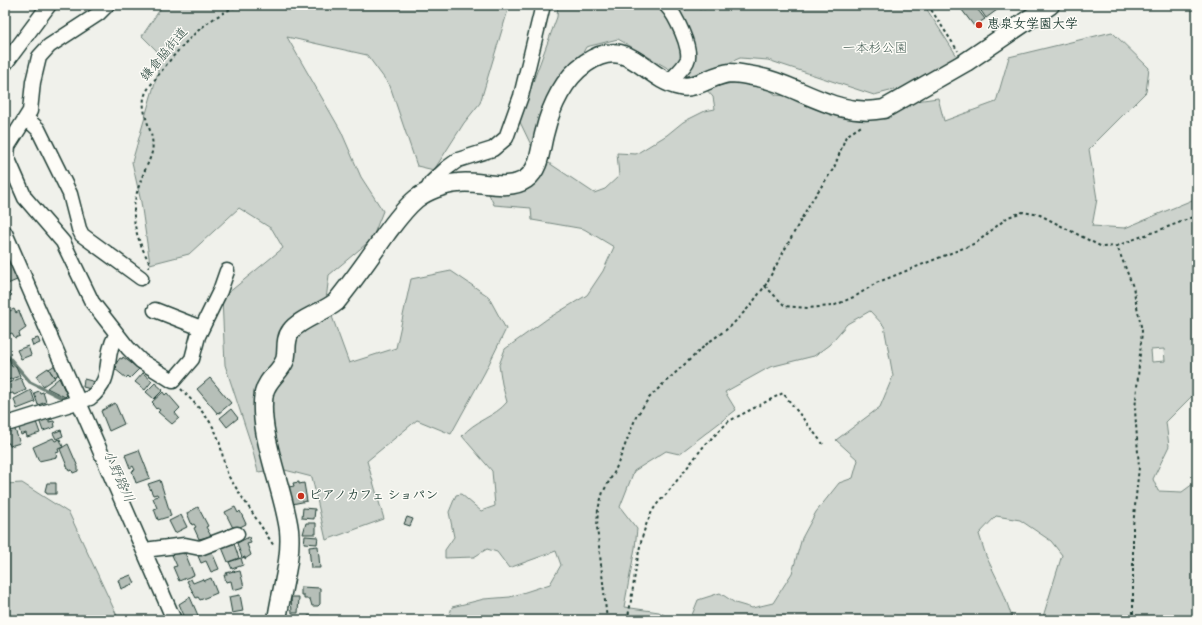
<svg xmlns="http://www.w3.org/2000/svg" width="1202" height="625" font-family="'Gochi Hand','Klee One',sans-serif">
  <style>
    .green { fill: #cdd3cd; stroke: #768880; fill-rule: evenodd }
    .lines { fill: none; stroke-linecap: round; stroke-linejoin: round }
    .stream { stroke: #6c8077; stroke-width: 3.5 }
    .building { fill: #b6bfb8; stroke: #1f3d34 }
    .minor-casing { stroke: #1f3d34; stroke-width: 17 }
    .major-casing { stroke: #1f3d34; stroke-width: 21 }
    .path { stroke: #1f3d34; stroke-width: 2; stroke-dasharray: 3 3; stroke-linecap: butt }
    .minor { stroke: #fdfcf7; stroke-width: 14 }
    .major { stroke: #fdfcf7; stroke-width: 18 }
    .poi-dot { fill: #c8321e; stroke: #fdfcf7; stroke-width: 1.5 }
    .labels { text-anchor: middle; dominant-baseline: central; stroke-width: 3; stroke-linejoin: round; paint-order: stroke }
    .poi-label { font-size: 13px; font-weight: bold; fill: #1f3d34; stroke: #fdfcf7; text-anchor: start }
    .park-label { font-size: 13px; fill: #425b53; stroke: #fdfcf7 }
    .street-label { font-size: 13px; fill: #1f3d34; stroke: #fdfcf7 }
    .water-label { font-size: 14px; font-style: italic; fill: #455e56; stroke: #fdfcf7 }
  </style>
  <rect width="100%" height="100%" fill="#f0f1eb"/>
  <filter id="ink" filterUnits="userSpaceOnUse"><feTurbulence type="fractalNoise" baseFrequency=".025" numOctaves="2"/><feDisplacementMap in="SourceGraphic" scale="8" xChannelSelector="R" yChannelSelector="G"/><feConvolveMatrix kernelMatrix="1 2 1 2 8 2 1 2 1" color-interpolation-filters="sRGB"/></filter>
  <g filter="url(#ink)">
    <path class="green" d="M 163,5 L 506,5 L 508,10 L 480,103 L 464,123 L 434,170 L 417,166 L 390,86 L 367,55 L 287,37 L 341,131 L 361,177 L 383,211 L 372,239 L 329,275 L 326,300 L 349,363 L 396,348 L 411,279 L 451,271 L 488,296 L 506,329 L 485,372 L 451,434 L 417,420 L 367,461 L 384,519 L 326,540 L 312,477 L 281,469 L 258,472 L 251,444 L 225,365 L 222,298 L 283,248 L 272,229 L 239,208 L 189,254 L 150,264 L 141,202 L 132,162 L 158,72 L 157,51 L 142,36 Z
      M 558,5 L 924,5 L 957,56 L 910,86 L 874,95 L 768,60 L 740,58 L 696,77 L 676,73 L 618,39 L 586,47 L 532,147 L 519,120 L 557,17 Z
      M 1112,32 L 1149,68 L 1146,92 L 1089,149 L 1097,199 L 1092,226 L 1125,228 L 1197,198 L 1197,391 L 1166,422 L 1169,446 L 1153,479 L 1158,491 L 1182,492 L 1197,481 L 1197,620 L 1042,620 L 1062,555 L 1051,541 L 1020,520 L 996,516 L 979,534 L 986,556 L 1002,589 L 1013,620 L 694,620 L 692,615 L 698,600 L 720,593 L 735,603 L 752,608 L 773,603 L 792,573 L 802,538 L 816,512 L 839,483 L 853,478 L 858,460 L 836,440 L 880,407 L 893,376 L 884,326 L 870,311 L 847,324 L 829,345 L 814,356 L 770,367 L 725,392 L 736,410 L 679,454 L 666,451 L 634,471 L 620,507 L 637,529 L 635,548 L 624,607 L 659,612 L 672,620 L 448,620 L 452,607 L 484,599 L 510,597 L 550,584 L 561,565 L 556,551 L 509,568 L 497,552 L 487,549 L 474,557 L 445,558 L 445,550 L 454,537 L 449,512 L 456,495 L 461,494 L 481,511 L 495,506 L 492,471 L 462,436 C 475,420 495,417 507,402 L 502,384 L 499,365 L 505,349 L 547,319 L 587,295 L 603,271 L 614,247 L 584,229 L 532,220 L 531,208 L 494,205 L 488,192 L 526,189 L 549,163 L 594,193 L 605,189 L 619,176 L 617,153 L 636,154 L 667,135 L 683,122 L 705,111 L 715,109 L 713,97 L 705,88 L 756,79 L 776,95 L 805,98 L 840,111 L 938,98 L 944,121 L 996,102 L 1009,57 ZM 1164,349 L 1165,361 L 1152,362 L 1151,350 Z
      M 22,483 L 69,513 L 119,620 L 5,620 L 5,484 Z"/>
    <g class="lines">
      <path class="stream" d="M 5,353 L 30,382 L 68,401"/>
    </g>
    <path class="building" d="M 969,5 L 974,5 L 985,19 L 974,26 L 962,10 Z
      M 977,5 L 1004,5 L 986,18 Z
      M 5,252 L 17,280 L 5,285 Z
      M 5,288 L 12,295 L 5,299 Z
      M 14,309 L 16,313 L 19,311 L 26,328 L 19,333 L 20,336 L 15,338 L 12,333 L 5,336 L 5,313 Z
      M 38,338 L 40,343 L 33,346 L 31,340 Z
      M 28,346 L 31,355 L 21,359 L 17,350 Z
      M 123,357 L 139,369 L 130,378 L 128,376 L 126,378 L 115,369 L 117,367 L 115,365 L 120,358 L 122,359 Z
      M 9,358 L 12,367 L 16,366 L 20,376 L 5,381 L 5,359 Z
      M 55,365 L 59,374 L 54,377 L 49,369 Z
      M 48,368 L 55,378 L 43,386 L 36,376 Z
      M 143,373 L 152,381 L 145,390 L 135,382 Z
      M 21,378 L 26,390 L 14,395 L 13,393 L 9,394 L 5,384 Z
      M 59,378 L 67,395 L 65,397 L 47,388 Z
      M 210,378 L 231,403 L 218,414 L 197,389 Z
      M 84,379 L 100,383 L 98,391 L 83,387 Z
      M 155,383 L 163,390 L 154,399 L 146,392 Z
      M 31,390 L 35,402 L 17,409 L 14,399 Z
      M 39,391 L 40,393 L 43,392 L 46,402 L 38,405 L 34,393 Z
      M 163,392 L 165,395 L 167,393 L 180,408 L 175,413 L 179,418 L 172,424 L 158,412 L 160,410 L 157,408 L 156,409 L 153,405 L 154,404 L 152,402 Z
      M 115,403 L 124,424 L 109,431 L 101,411 Z
      M 231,409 L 238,418 L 227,427 L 220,418 Z
      M 51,413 L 53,419 L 49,420 L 49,422 L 54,421 L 55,427 L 43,431 L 38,417 Z
      M 35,419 L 40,433 L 27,437 L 26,433 L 21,435 L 18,425 Z
      M 14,427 L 20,443 L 10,446 L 9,443 L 5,444 L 5,430 Z
      M 61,430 L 63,436 L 56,439 L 53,433 Z
      M 53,438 L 55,441 L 60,439 L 63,447 L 58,449 L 59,452 L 56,453 L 57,457 L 39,461 L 33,447 Z
      M 68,444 L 78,467 L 78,471 L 73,473 L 72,470 L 69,471 L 60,449 Z
      M 139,450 L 150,478 L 136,483 L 132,471 L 135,470 L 133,466 L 130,468 L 125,455 Z
      M 160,480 L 171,516 L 158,520 L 154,509 L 157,508 L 153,498 L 158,496 L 157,494 L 153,495 L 148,484 Z
      M 299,482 L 299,484 L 304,483 L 307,501 L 292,504 L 289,487 L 294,486 L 293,483 Z
      M 47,483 L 56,483 L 56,494 L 47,494 L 45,491 Z
      M 198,507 L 208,526 L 206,527 L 211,536 L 199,539 L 194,528 L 196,527 L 194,524 L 192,525 L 187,513 Z
      M 235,507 L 238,513 L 240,511 L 246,524 L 234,530 L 225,512 Z
      M 303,508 L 315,509 L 314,519 L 302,518 Z
      M 181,515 L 187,527 L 175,533 L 169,521 Z
      M 407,517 L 413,519 L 410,526 L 404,524 Z
      M 306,523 L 316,523 L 316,534 L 303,534 Z
      M 305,536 L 318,537 L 317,544 L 304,543 Z
      M 249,537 L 251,543 L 247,544 L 251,555 L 245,559 L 245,557 L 242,558 L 237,543 Z
      M 233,541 L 239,558 L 228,562 L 221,545 Z
      M 318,546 L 320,568 L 311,568 L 309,547 Z
      M 182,550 L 183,554 L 185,553 L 194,575 L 179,581 L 173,567 L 177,566 L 172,555 Z
      M 211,550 L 219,569 L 211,572 L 206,561 L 201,563 L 198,556 Z
      M 241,558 L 243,565 L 232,569 L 229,562 Z
      M 234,571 L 235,572 L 240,571 L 244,587 L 233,590 L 231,581 L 226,582 L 224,575 L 227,575 L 226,573 Z
      M 131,575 L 135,583 L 121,589 L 118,580 Z
      M 211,578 L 217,593 L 200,600 L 198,597 L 196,598 L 187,581 L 191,579 L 193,583 L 203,579 L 204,581 Z
      M 301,587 L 320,588 L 320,604 L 318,606 L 312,606 L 310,599 L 304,599 L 304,595 L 301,595 Z
      M 240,595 L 243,611 L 232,613 L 229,597 Z
      M 190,597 L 200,620 L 186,620 L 179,604 Z
      M 291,597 L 299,597 L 298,613 L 292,613 Z
      M 308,616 L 320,616 L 320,620 L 308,620 Z"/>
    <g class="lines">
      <g class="minor-casing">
        <path id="minor" d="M 666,5 C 675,14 693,50 687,61 C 683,69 674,76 668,83
          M 5,64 L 49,5
          M 26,118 L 38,129 L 70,194 L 79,229 L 82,235 L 141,278
          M 5,146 L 8,146 L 30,111 L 33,82 L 39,57 L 49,46 L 98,14 L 107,5
          M 8,146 L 7,157 L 25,198 L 63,242 L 92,302 L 128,348 L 141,361 L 173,381 L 192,359 L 198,336 L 220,291 L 227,271
          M 425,194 L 431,183 L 447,168 L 458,160 L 493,149 L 506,138 L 521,96 L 543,5
          M 5,233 L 174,620
          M 155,310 L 201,328
          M 5,420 L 10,423 L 90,398 C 116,377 102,359 116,335
          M 144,550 L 185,545 L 200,548 L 237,534"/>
      </g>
      <g class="major-casing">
        <path id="major" d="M 277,620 C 281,590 292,560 289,530 C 284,490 257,432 264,393 C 267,379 280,373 285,360 C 288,351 284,340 291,331 C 298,320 324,312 336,302 C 354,280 370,257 386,234 C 395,222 404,209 416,199 C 426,191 444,184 458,183 C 480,180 507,192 526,179 C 541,168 540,147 545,131 C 551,106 564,78 586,63 C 629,34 643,78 680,86 C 696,90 713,74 730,73 C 735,73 742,74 747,75 C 796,81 832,119 884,109 L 966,62 L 1050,5"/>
      </g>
      <path class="path" d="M 693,5 L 703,10 L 706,5
        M 928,5 L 958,51
        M 685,10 L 686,5
        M 148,268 L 150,264 C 135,235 128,215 140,183 C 143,173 149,163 152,152 C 156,134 141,117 144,98 C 146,89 155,80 160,73 C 182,44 206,18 240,5
        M 765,286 L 785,306 L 808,308 L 833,306 L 856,296 L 876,283 L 976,243 L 1008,217 L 1023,212 L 1040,215 L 1102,247 L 1117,246
        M 181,389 C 195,404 213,420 219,441 C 223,453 223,465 229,477 L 274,546
        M 607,620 L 597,527 L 598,509 L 603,492 L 615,471 L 636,417 L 649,398 L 661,386 L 709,342 L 730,327 L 749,307 L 765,286 L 810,203 L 834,168 L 846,136 L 863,125
        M 627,620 C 636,587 636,519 664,497 L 704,446 L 729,421 L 783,393 L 823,444
        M 1133,620 L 1133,526 L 1139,467 L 1135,410 L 1142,331 L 1133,287 L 1117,246 C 1143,235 1171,227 1197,215"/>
      <use href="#minor" class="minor"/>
      <use href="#major" class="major"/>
    </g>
  </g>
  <g class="poi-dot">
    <circle cx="979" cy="25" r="4"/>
    <circle cx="301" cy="496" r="4"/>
  </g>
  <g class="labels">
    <g class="poi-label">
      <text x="987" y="25">恵泉女学園大学</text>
      <text x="309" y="496">ピアノカフェ ショパン</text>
    </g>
    <g class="park-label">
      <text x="875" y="49">一本杉公園</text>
    </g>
    <g class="street-label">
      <text transform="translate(165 55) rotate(-50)">鎌倉脇街道</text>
    </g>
    <g class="water-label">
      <text transform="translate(117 477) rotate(66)">小野路川</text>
    </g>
  </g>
  <rect width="1202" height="625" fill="none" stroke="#fdfcf7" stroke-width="20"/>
  <rect x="10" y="10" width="1182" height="605" fill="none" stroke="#1f3d34" stroke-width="1.5" filter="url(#ink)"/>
</svg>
